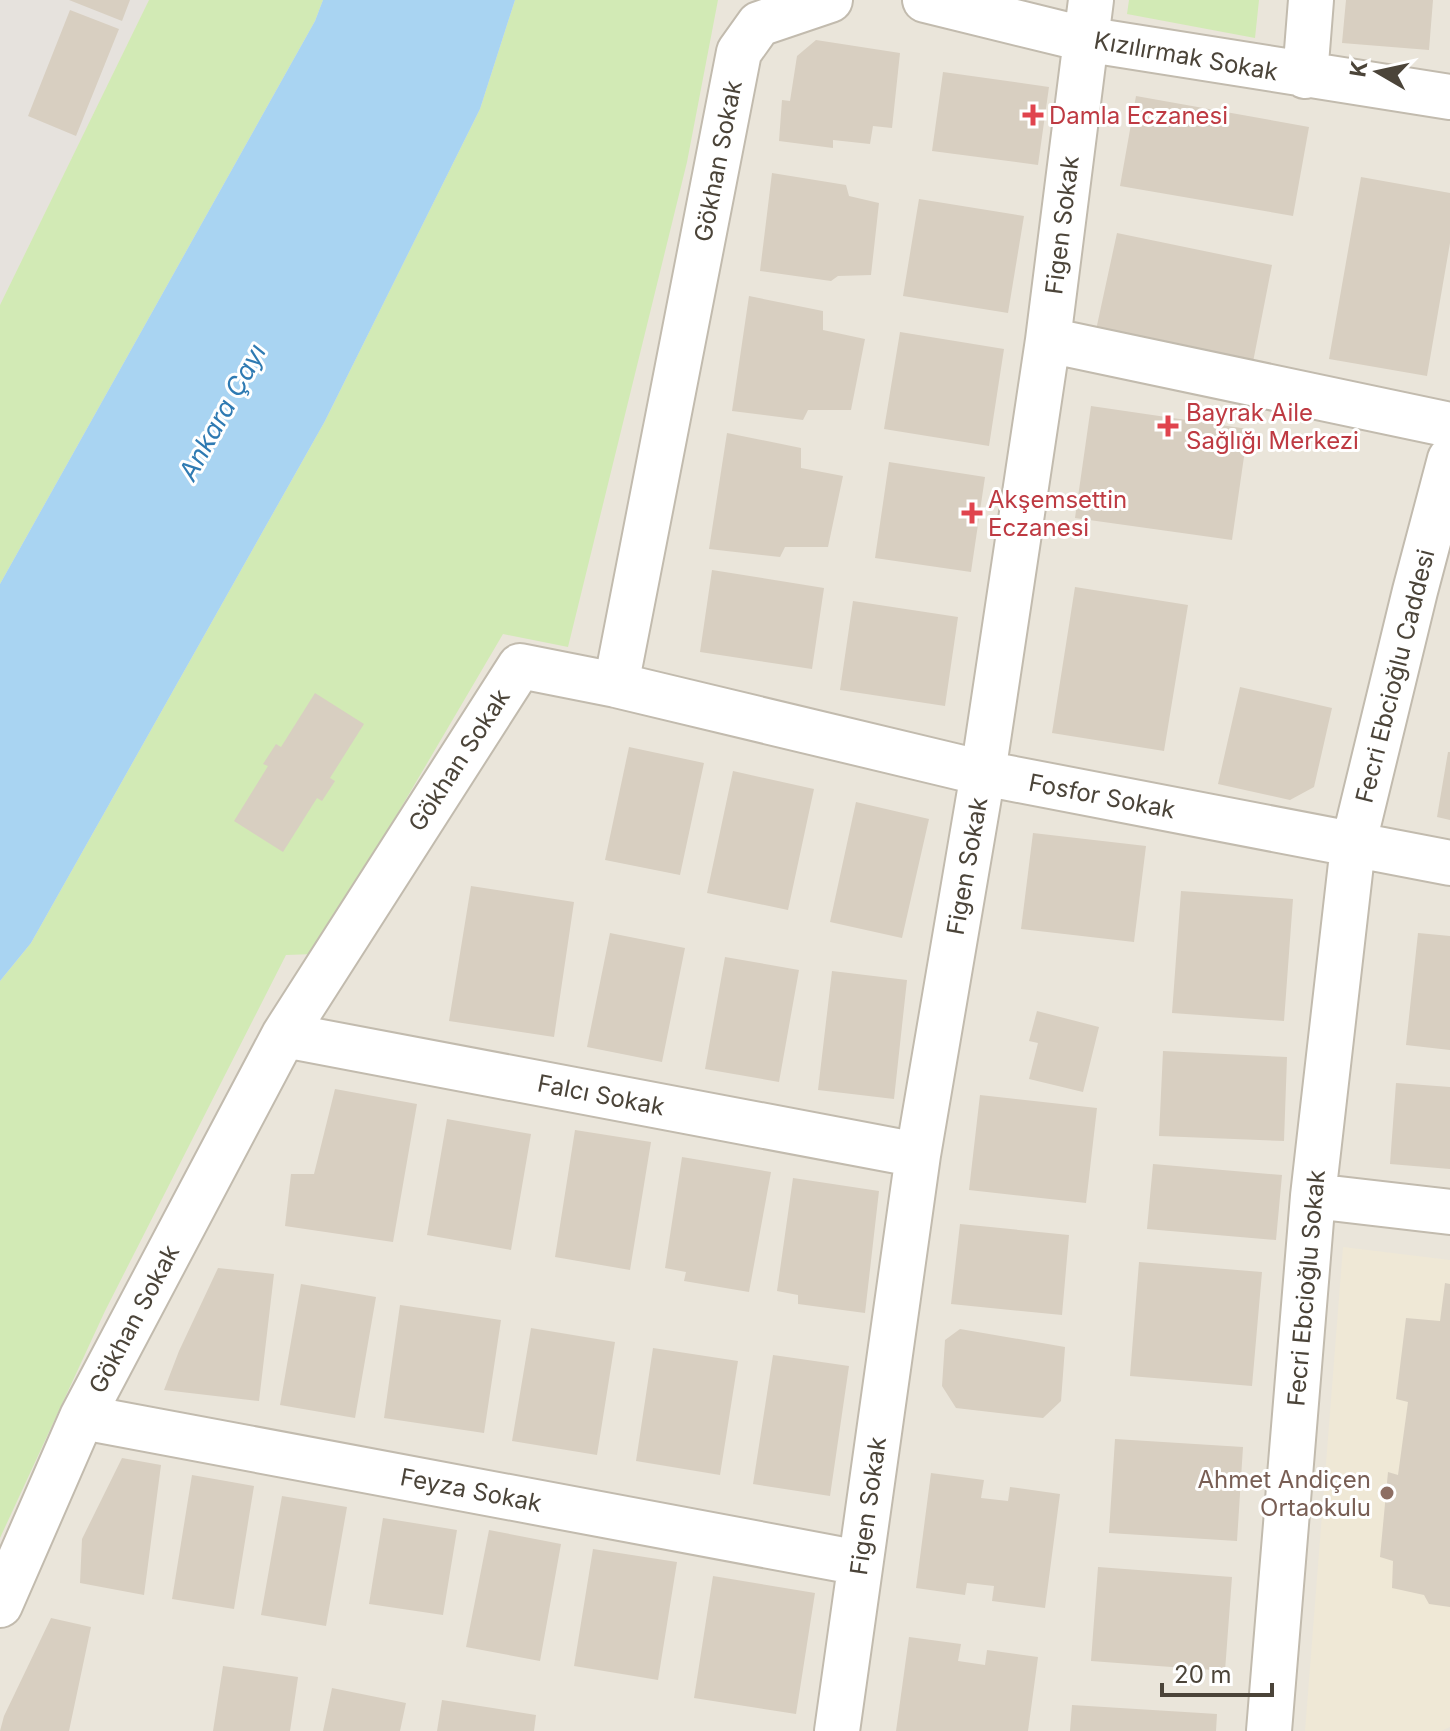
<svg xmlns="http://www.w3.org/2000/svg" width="1450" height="1731" font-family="Inter,sans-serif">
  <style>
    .residential { fill: #eae5da }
    .industrial { fill: #e6e2dd }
    .education { fill: #efe8d6 }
    .green { fill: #d2eab5 }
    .water { fill: #a9d4f2 }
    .building { fill: #d8cfc1 }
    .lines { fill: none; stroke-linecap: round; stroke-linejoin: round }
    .minor-casing { stroke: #c2bbae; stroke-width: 48 }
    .minor { stroke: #fff; stroke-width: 44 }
    .health-dot { fill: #e0444e; stroke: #fff; stroke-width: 3 }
    .education-dot { fill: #8d6e63; stroke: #fff; stroke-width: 3 }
    .labels { text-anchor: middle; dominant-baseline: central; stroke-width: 6; stroke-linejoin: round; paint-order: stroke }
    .street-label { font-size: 24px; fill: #4b4439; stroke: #fff }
    .health-label { font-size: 24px; fill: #be3a42; stroke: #fff; text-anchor: start }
    .education-label { font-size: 24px; fill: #785e54; stroke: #fff; text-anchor: end }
    .water-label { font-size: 26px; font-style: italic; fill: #2e7ab2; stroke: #fff }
  </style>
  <rect width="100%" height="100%" fill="#f6f3ec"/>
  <path class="residential" d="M 0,0 L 1450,0 L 1450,1731 L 0,1731 Z"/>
  <path class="industrial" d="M 0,0 L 149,0 L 0,305 Z"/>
  <path class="education" d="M 1343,1247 L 1450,1260 L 1450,1727 L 1441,1731 L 1305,1731 Z"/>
  <path class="green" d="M 149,0 L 323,0 L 315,21 L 0,584 L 0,305 Z
    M 515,0 L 718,0 L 687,162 L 568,647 L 503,634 L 315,954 L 286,955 L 105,1311 L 0,1538 L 0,981 L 31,943 L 325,421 L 480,109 Z
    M 1129,0 L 1259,0 L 1255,38 L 1127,14 Z"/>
  <path class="water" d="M 323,0 L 515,0 L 480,109 L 325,421 L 31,943 L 0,981 L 0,584 L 315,21 Z"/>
  <path class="building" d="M 69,0 L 130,0 L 122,21 Z
    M 1346,0 L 1433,0 L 1429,50 L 1342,43 Z
    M 70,10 L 119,29 L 76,136 L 28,116 Z
    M 816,40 L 900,53 L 892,128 L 873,126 L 870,144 L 833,140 L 833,148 L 779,141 L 782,100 L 790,101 L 797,56 Z
    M 943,72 L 1049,87 L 1038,165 L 932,151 Z
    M 1136,96 L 1309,127 L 1293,216 L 1120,186 Z
    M 772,173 L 846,185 L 849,196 L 879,203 L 871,275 L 838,276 L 831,281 L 760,271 Z
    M 1361,177 L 1450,193 L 1450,243 L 1427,376 L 1329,359 Z
    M 919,199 L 1024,216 L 1008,313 L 903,296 Z
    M 1117,233 L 1272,265 L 1253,362 L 1096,330 Z
    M 749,296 L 823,311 L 823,330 L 865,339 L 851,410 L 808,410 L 803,420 L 732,411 Z
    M 900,332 L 1004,349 L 989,446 L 884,429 Z
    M 1091,406 L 1248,429 L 1232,540 L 1075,518 Z
    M 727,433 L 801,448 L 801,468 L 843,476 L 828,547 L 785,547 L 780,557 L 709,549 Z
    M 889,462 L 985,477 L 971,572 L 875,558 Z
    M 712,570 L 824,588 L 812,669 L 700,652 Z
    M 1075,587 L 1188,605 L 1164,751 L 1052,733 Z
    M 853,601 L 958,617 L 945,706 L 840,690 Z
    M 1240,687 L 1332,708 L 1314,787 L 1290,800 L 1218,784 Z
    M 315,693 L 364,724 L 330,778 L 335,781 L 322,801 L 317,798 L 283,852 L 234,821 L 268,766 L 263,764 L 276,744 L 281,747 Z
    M 629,747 L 704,763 L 680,875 L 605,860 Z
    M 1448,752 L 1450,752 L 1450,820 L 1437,817 Z
    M 733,771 L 814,789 L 788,910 L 707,893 Z
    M 856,802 L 929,819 L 902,938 L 830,922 Z
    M 1033,833 L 1146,846 L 1134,942 L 1021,929 Z
    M 471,886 L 574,902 L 554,1037 L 449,1021 Z
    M 1181,891 L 1293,899 L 1284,1021 L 1172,1013 Z
    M 610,933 L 685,948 L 662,1062 L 587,1047 Z
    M 1418,933 L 1450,936 L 1450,1050 L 1406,1045 Z
    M 725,957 L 799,970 L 779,1082 L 705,1069 Z
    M 832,971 L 907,980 L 894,1099 L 818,1090 Z
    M 1037,1011 L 1099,1027 L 1083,1092 L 1029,1079 L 1038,1043 L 1029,1041 Z
    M 1163,1051 L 1287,1057 L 1284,1141 L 1159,1136 Z
    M 1396,1083 L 1450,1087 L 1450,1169 L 1390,1164 Z
    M 335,1089 L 417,1104 L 393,1242 L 285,1226 L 291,1174 L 314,1174 Z
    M 980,1095 L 1097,1108 L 1086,1203 L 969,1190 Z
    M 447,1119 L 531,1134 L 511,1250 L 427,1235 Z
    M 575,1130 L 651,1142 L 630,1270 L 555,1257 Z
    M 682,1157 L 771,1172 L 749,1292 L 684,1281 L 686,1272 L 665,1268 Z
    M 1153,1164 L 1282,1175 L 1276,1240 L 1147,1229 Z
    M 793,1178 L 879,1191 L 865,1313 L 798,1304 L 798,1295 L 777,1291 Z
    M 960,1224 L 1069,1235 L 1062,1315 L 951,1304 Z
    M 1139,1262 L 1262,1272 L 1252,1386 L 1130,1376 Z
    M 218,1268 L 274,1274 L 259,1401 L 164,1390 L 179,1351 Z
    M 1445,1283 L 1450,1284 L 1450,1607 L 1429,1604 L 1424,1595 L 1392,1588 L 1393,1561 L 1380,1557 L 1388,1472 L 1398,1475 L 1408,1402 L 1396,1399 L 1406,1318 L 1440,1321 Z
    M 301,1284 L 376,1297 L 355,1418 L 280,1405 Z
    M 400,1305 L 501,1320 L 484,1433 L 384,1418 Z
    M 531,1328 L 615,1342 L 597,1455 L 512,1441 Z
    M 960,1329 L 1065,1347 L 1061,1401 L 1043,1418 L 956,1408 L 942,1386 L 945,1340 Z
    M 653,1348 L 738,1361 L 720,1475 L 636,1461 Z
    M 773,1355 L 849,1366 L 830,1496 L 753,1484 Z
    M 1115,1439 L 1243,1447 L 1237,1541 L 1109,1533 Z
    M 122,1458 L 161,1465 L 144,1595 L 80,1583 L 82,1539 Z
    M 931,1473 L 984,1480 L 981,1498 L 1008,1501 L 1010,1487 L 1060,1494 L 1045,1608 L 992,1601 L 994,1586 L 967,1583 L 965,1595 L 916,1588 Z
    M 192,1475 L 254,1486 L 234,1609 L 172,1599 Z
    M 282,1496 L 347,1507 L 326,1626 L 261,1615 Z
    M 383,1518 L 457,1530 L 443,1615 L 369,1604 Z
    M 489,1530 L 561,1544 L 540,1661 L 466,1647 Z
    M 593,1549 L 677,1562 L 658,1680 L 574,1666 Z
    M 1098,1567 L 1232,1577 L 1225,1671 L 1091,1661 Z
    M 713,1576 L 815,1593 L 796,1714 L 694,1698 Z
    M 51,1618 L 91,1627 L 69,1731 L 0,1731 L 4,1716 Z
    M 909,1637 L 961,1644 L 958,1661 L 985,1665 L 987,1650 L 1038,1657 L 1028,1731 L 896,1731 Z
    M 223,1666 L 298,1677 L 290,1731 L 213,1731 Z
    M 332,1688 L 406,1703 L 400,1731 L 323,1731 Z
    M 442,1700 L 536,1715 L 534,1731 L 437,1731 Z
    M 1072,1705 L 1217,1714 L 1216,1731 L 1070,1731 Z"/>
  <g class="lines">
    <g class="minor-casing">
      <path id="minor" d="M 925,0 L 1084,39 L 1450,97
        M 1305,76 L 1311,0
        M 1048,340 L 1450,425
        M 616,685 L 983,773 L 1450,863
        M 284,1035 L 918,1155
        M 1313,1196 L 1450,1212
        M 82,1417 L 860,1563
        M 0,1605 L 82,1417 L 284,1035 L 520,666 L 616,685 L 739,52 L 759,24 L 830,0
        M 837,1731 L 918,1155 L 983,773 L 1048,340 L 1091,0
        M 1269,1731 L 1313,1196 L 1353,846 L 1415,591 L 1450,459"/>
    </g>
    <use href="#minor" class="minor"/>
  </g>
  <g class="health-dot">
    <path d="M1029 103h8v8h8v8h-8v8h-8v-8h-8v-8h8z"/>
    <path d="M1164 414h8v8h8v8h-8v8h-8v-8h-8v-8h8z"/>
    <path d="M968 501h8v8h8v8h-8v8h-8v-8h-8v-8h8z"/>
  </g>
  <circle class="education-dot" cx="1387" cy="1493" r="8"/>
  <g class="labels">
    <g class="street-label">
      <text transform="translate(1186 56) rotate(10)">Kızılırmak Sokak</text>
      <text transform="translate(718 161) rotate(-79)">Gökhan Sokak</text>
      <text transform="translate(1062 225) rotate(-83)">Figen Sokak</text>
      <text transform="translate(1395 676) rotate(-76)">Fecri Ebcioğlu Caddesi</text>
      <text transform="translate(459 760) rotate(-57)">Gökhan Sokak</text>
      <text transform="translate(1102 796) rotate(11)">Fosfor Sokak</text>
      <text transform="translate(967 866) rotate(-80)">Figen Sokak</text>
      <text transform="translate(601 1095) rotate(11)">Falcı Sokak</text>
      <text transform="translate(1306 1288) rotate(-85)">Fecri Ebcioğlu Sokak</text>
      <text transform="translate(134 1319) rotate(-62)">Gökhan Sokak</text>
      <text transform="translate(471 1490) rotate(11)">Feyza Sokak</text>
      <text transform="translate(868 1506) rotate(-82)">Figen Sokak</text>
    </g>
    <g class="health-label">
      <text x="1049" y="115">Damla Eczanesi</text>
      <text x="1186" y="412">Bayrak Aile<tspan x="1186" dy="28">Sağlığı Merkezi</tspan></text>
      <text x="988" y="499">Akşemsettin<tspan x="988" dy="28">Eczanesi</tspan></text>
    </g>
    <g class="education-label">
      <text x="1371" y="1479">Ahmet Andiçen<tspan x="1371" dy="28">Ortaokulu</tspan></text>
    </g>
    <g class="water-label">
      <text transform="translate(222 412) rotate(-61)">Ankara Çayı</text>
    </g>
  </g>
  <g transform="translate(1378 72) rotate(279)" stroke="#ffffff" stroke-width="6" paint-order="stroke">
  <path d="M0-6L14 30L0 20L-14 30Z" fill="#4b4439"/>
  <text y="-12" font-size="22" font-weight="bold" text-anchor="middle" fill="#4b4439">K</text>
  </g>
  <path d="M1162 1683v12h110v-12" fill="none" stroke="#4b4439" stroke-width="4"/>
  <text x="1174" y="1683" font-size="24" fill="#4b4439" stroke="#ffffff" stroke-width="6" paint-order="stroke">20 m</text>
</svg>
